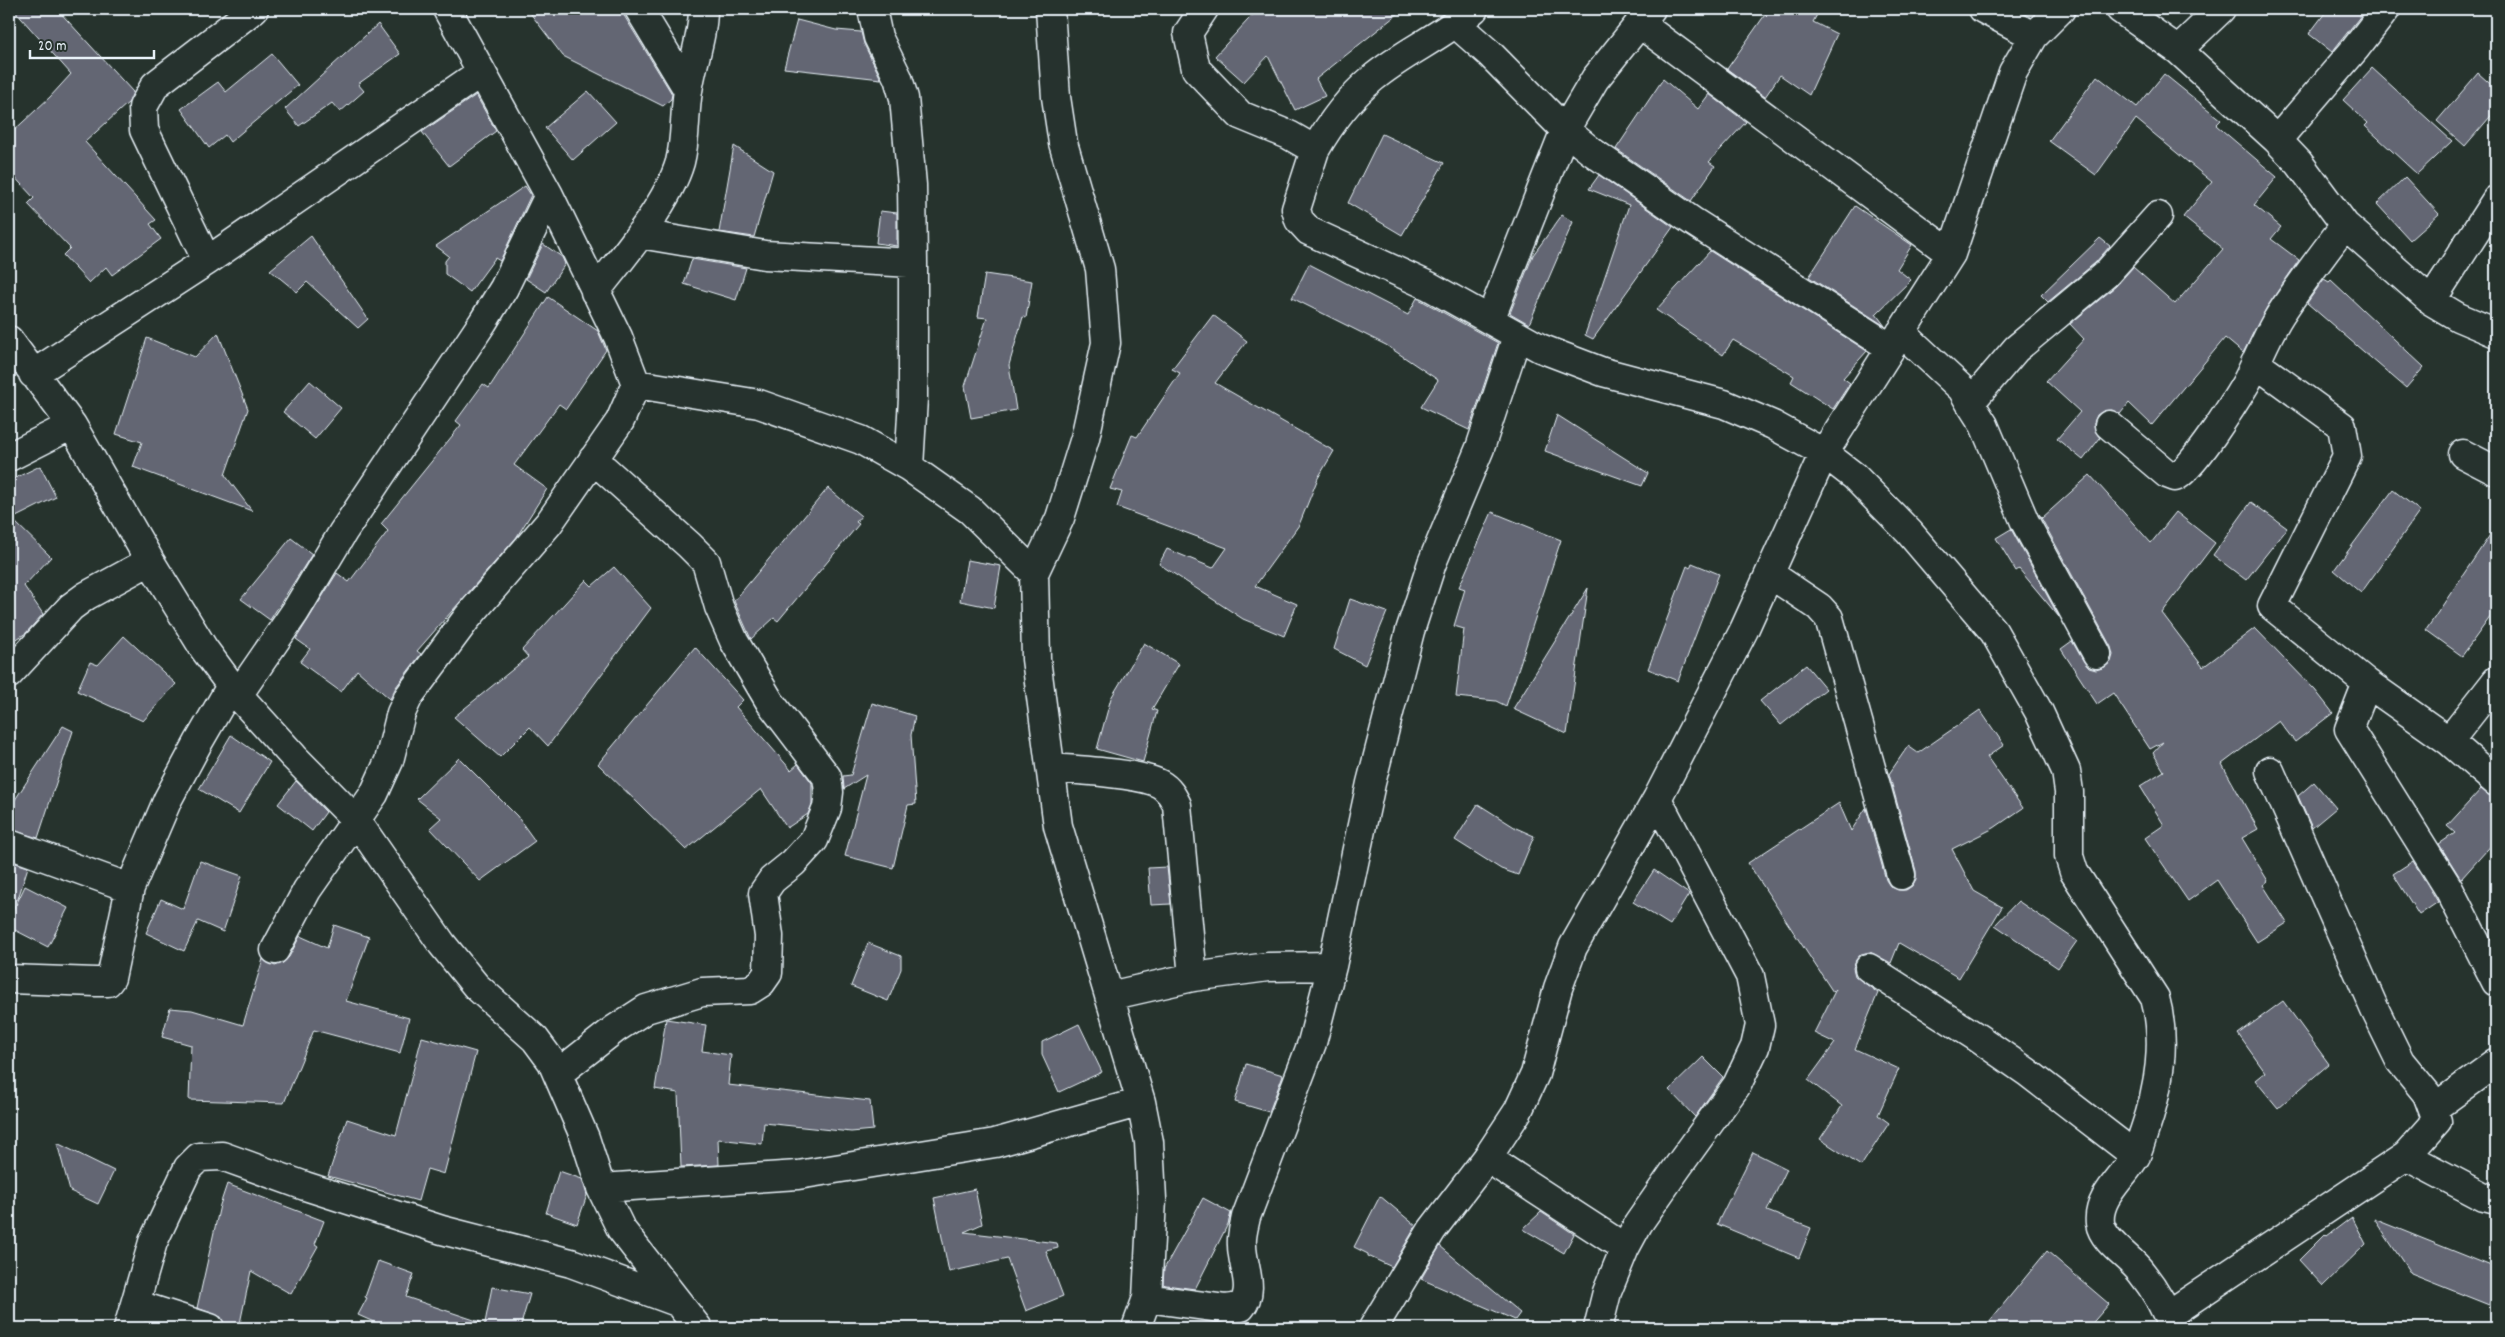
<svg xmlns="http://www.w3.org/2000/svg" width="2505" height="1337" font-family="Dekko,sans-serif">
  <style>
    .building { fill: #646673; stroke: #e8f1f8 }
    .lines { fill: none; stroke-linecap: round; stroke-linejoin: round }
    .minor-casing { stroke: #e8f1f8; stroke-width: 31 }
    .minor { stroke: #26332d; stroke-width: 28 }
  </style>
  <rect width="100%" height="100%" fill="#26332d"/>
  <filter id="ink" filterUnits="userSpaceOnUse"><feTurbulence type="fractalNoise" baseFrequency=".02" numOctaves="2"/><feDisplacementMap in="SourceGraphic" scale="10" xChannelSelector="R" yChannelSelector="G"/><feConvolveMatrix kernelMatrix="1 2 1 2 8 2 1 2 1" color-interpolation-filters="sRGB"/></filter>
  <g filter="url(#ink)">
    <path class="building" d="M 13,9 L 57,9 L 133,92 L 129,102 L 85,142 L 156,220 L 150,224 L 161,239 L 112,275 L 106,267 L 89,283 L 63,255 L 70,248 L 28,204 L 34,198 L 9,171 L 9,135 L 50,97 L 71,74 Z
      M 527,9 L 620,9 L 672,94 L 671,99 L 663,106 L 563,56 Z
      M 1258,9 L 1404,9 L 1316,79 L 1325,96 L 1295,110 L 1268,56 L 1244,82 L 1215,56 Z
      M 1769,9 L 1820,9 L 1813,22 L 1837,34 L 1809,95 L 1780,75 L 1765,97 L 1727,69 Z
      M 2328,9 L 2366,9 L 2332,52 L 2309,34 Z
      M 797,20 L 836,30 L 861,32 L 864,44 L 881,79 L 784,68 Z
      M 378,24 L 400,54 L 358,84 L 364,91 L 340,112 L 332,103 L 299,126 L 285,109 Z
      M 272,54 L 298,85 L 230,142 L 225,135 L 209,148 L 181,109 L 218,82 L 226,92 Z
      M 2372,68 L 2452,141 L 2417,174 L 2365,126 L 2368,123 L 2343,100 Z
      M 2478,73 L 2496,89 L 2496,110 L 2465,146 L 2437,121 Z
      M 2164,74 L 2221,120 L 2216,125 L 2277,177 L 2254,205 L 2281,227 L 2271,239 L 2299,260 L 2267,307 L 2243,353 L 2225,338 L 2152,425 L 2129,403 L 2120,414 L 2112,410 L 2103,411 L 2097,415 L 2094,423 L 2095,431 L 2100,438 L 2083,460 L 2057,439 L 2080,412 L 2046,381 L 2084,339 L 2070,324 L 2116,286 L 2133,267 L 2175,304 L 2223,249 L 2183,217 L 2212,182 L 2136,119 L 2096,175 L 2049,141 L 2097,76 L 2137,107 Z
      M 1663,79 L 1698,109 L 1709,94 L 1746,122 L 1709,162 L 1715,166 L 1691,201 L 1616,149 Z
      M 588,91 L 616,122 L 573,160 L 545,128 Z
      M 476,95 L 496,131 L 449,166 L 422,132 Z
      M 1382,134 L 1444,163 L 1402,235 L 1348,203 Z
      M 734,146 L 773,171 L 754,237 L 719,232 Z
      M 1599,175 L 1673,227 L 1593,339 L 1585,335 L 1629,205 L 1589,189 Z
      M 2405,177 L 2439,214 L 2410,240 L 2377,204 Z
      M 525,186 L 531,195 L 500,261 L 495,258 L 470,292 L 445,274 L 445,261 L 449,256 L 436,246 Z
      M 1855,206 L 1912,245 L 1897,269 L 1911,280 L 1876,314 L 1885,326 L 1809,277 Z
      M 880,211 L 897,213 L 897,246 L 876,243 Z
      M 1562,215 L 1573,222 L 1529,324 L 1510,313 L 1533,255 Z
      M 311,236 L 368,319 L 358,328 L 307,282 L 297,292 L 270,270 Z
      M 2100,238 L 2110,246 L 2095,263 L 2048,302 L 2041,295 Z
      M 543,244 L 562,257 L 565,264 L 546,292 L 526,279 Z
      M 1710,251 L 1867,351 L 1843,378 L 1850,383 L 1833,409 L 1791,382 L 1794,376 L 1733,340 L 1723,355 L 1656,310 Z
      M 692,259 L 746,268 L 736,300 L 684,284 Z
      M 1309,264 L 1408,315 L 1417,298 L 1498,343 L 1469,430 L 1421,407 L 1438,380 L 1386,345 L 1292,298 Z
      M 985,274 L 1032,281 L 1026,318 L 1023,317 L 1009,365 L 1016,410 L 971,418 L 965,386 L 987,318 L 978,317 Z
      M 2324,279 L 2329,282 L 2331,280 L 2424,367 L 2406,388 L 2307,303 Z
      M 548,297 L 598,331 L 606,350 L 566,409 L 559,404 L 514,465 L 547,489 L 516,538 L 417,651 L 421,654 L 396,687 L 390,699 L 357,670 L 341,692 L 300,662 L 310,649 L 296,639 L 337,573 L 349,582 L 388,531 L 381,524 L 461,425 L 456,421 L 483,384 L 489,388 Z
      M 1213,315 L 1247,341 L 1215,383 L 1334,451 L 1318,478 L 1299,525 L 1255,586 L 1297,604 L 1284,636 L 1243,619 L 1159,564 L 1167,549 L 1213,568 L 1227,548 L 1117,507 L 1122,492 L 1110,489 L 1132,435 L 1137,437 L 1180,373 L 1172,369 Z
      M 218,333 L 248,409 L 225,475 L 252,511 L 133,467 L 142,442 L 116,434 L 147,338 L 195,357 Z
      M 310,381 L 341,408 L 315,439 L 283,412 Z
      M 1557,415 L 1648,473 L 1642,486 L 1545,451 Z
      M 40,466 L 56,497 L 12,519 L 51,557 L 24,586 L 43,614 L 26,633 L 9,644 L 9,481 Z
      M 2090,475 L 2151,543 L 2176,512 L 2215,543 L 2162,613 L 2203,667 L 2255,628 L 2315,690 L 2333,713 L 2295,742 L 2279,721 L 2222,764 L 2258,829 L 2242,838 L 2268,881 L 2263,885 L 2287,923 L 2257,942 L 2217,880 L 2188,901 L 2145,838 L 2164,825 L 2140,786 L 2164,771 L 2153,753 L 2163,742 L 2150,749 L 2113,693 L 2097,704 L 2061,649 L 2072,641 L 2084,662 L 2089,668 L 2096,670 L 2105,667 L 2111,662 L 2113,655 L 2111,647 L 2039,514 L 2042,518 Z
      M 828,488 L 861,516 L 856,522 L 859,524 L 778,621 L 774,618 L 751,639 L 734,601 Z
      M 2393,490 L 2420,511 L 2361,593 L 2334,570 Z
      M 2251,502 L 2287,528 L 2246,580 L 2213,555 Z
      M 1492,512 L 1561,540 L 1506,706 L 1496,701 L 1456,697 L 1464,629 L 1454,626 L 1465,589 L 1459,587 Z
      M 2496,526 L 2496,609 L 2462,656 L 2426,630 Z
      M 2011,529 L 2059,617 L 2019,569 L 2016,571 L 1996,538 Z
      M 291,538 L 312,554 L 270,620 L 241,599 Z
      M 967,560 L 1001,566 L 994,608 L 960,601 Z
      M 1692,563 L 1719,574 L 1678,681 L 1648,669 L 1687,566 L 1690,568 Z
      M 614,567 L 651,608 L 548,746 L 530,727 L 500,757 L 454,717 L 528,657 L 522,650 L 586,580 L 592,586 Z
      M 1588,588 L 1567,734 L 1513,709 Z
      M 1350,599 L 1387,612 L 1365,665 L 1334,649 Z
      M 124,636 L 176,684 L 143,721 L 77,691 L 90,662 L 98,665 Z
      M 1144,643 L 1179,664 L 1152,709 L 1157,711 L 1143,762 L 1097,749 L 1111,698 Z
      M 695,647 L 743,700 L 736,707 L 791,770 L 798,764 L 812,783 L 812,804 L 808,814 L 787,828 L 761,789 L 686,850 L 598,764 Z
      M 1806,665 L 1826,689 L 1781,725 L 1760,701 Z
      M 872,703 L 915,716 L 911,735 L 916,804 L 908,805 L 893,868 L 845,856 L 866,775 L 844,789 L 843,776 L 851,775 Z
      M 1980,710 L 2004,745 L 1987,757 L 2023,808 L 1994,828 L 1952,849 L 1974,891 L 2002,907 L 1959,978 L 1899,943 L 1891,963 L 1870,952 L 1861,954 L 1856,960 L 1853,968 L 1855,976 L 1878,993 L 1855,1049 L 1899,1069 L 1878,1115 L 1889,1123 L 1861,1166 L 1820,1139 L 1842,1106 L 1808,1080 L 1835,1043 L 1814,1033 L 1836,989 L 1833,992 L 1748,863 L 1839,803 L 1851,831 L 1866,808 L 1886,880 L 1890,886 L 1898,890 L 1906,890 L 1912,886 L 1916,879 L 1916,871 L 1889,774 L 1908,746 L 1918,753 Z
      M 63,726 L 73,731 L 38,838 L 9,829 L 9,809 Z
      M 231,735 L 270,762 L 239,813 L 199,789 Z
      M 459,758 L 517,816 L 535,841 L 480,881 L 430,828 L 441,818 L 417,799 Z
      M 296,781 L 326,812 L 312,831 L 278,804 Z
      M 2314,782 L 2336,808 L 2312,828 L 2298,796 Z
      M 2481,789 L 2496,797 L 2496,840 L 2461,879 L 2439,844 L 2455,833 L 2447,826 Z
      M 1478,804 L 1516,828 L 1534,836 L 1518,875 L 1501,869 L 1455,840 Z
      M 9,861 L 28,867 L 16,905 L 25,886 L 68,908 L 48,947 L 9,927 L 9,919 L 15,906 L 9,905 Z
      M 200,861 L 242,876 L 223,932 L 198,921 L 184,951 L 146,933 L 161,899 L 183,909 Z
      M 2413,861 L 2438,902 L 2419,915 L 2393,874 Z
      M 1167,867 L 1171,904 L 1151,905 L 1148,868 Z
      M 1654,870 L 1689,894 L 1670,925 L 1633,902 Z
      M 2018,901 L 2077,941 L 2058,968 L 1995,925 Z
      M 334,925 L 369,937 L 346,1001 L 409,1018 L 400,1053 L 314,1030 L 284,1103 L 189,1100 L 191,1045 L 162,1037 L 170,1008 L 192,1010 L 243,1025 L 263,959 L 275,966 L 283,963 L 289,957 L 300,936 L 327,948 Z
      M 868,943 L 901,956 L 901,969 L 888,1001 L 851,986 Z
      M 2283,1001 L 2329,1064 L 2278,1108 L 2255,1080 L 2265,1072 L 2238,1034 Z
      M 666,1019 L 706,1025 L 702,1051 L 731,1055 L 728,1085 L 870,1101 L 873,1130 L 851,1132 L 764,1123 L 762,1144 L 718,1139 L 719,1165 L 681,1167 L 678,1093 L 655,1089 Z
      M 1079,1024 L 1102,1072 L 1059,1092 L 1042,1055 L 1042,1042 Z
      M 422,1037 L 476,1052 L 444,1174 L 427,1169 L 418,1201 L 328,1176 L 347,1119 L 396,1135 Z
      M 1703,1057 L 1723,1077 L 1695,1117 L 1669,1090 Z
      M 1246,1064 L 1283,1075 L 1269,1112 L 1235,1102 Z
      M 57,1143 L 114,1171 L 98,1204 L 70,1191 Z
      M 1753,1152 L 1787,1169 L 1767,1211 L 1811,1228 L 1799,1258 L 1717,1224 Z
      M 559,1171 L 582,1179 L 587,1195 L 577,1224 L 546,1213 Z
      M 227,1184 L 324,1221 L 315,1244 L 318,1246 L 291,1294 L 251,1271 L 239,1328 L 225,1326 L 221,1317 L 197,1308 L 220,1205 Z
      M 975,1189 L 982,1224 L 964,1232 L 1057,1243 L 1058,1248 L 1046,1251 L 1063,1296 L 1026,1311 L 1007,1259 L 949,1272 L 934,1198 Z
      M 1380,1196 L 1416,1226 L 1392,1267 L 1368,1256 L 1368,1254 L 1354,1247 Z
      M 1203,1198 L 1231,1213 L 1228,1224 L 1195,1289 L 1166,1285 L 1163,1284 L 1164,1269 Z
      M 1541,1212 L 1574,1234 L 1564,1253 L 1523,1229 Z
      M 2352,1217 L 2366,1244 L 2323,1286 L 2299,1260 L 2325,1234 L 2327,1236 Z
      M 2374,1219 L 2496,1268 L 2496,1287 L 2489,1305 L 2411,1274 Z
      M 1440,1246 L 1520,1313 L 1515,1320 L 1421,1279 Z
      M 2047,1251 L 2109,1304 L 2088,1328 L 1984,1328 Z
      M 378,1261 L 414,1274 L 406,1297 L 480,1322 L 479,1328 L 387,1328 L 358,1315 L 367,1298 L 365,1297 Z
      M 492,1287 L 530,1294 L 520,1328 L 484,1328 Z"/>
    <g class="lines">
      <g class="minor-casing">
        <path id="minor" d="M 639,9 L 688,90
          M 872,9 L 878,37 L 898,78 L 904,98 L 912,185 L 913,263
          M 1050,9 L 1056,97 L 1063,143 L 1100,269 L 1106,343 L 1085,438 L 1060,518 L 1034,573 L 1036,659 L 1058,826 L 1141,1102 L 1149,1142 L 1152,1199 L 1147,1298 L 1136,1328
          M 1204,9 L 1188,33 L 1196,69 L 1240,115 L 1289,135 L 1315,150 L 1296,209 L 1299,220 L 1309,231 L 1429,286 L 1540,348 L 1603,372 L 1724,404 L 1773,425 L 1824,453 L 1854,476 L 1909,532 L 1994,632 L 2039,712 L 2066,771 L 2069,792 L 2069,856 L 2074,872 L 2155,998 C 2167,1041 2159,1090 2144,1132 C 2141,1140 2139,1150 2135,1157 C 2123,1178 2097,1197 2100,1223 C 2103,1242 2130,1257 2141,1272 C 2154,1288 2166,1309 2172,1328
          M 1983,9 L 2034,36
          M 2120,9 L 2178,50 L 2277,140 L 2299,163 L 2345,225 L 2431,301 L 2458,317 L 2496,333
          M 1639,23 L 1951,254
          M 1456,24 L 1490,54 L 1565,130 L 1591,151 L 1692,221 L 1891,348
          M 2178,50 L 2221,9
          M 2277,140 L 2355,49 L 2386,9
          M 1315,150 C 1331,122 1348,99 1373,78 C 1404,52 1443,36 1474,9
          M 640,234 L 765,255 L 913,263 L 913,398 L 909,467
          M 207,261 L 144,130 L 143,107 L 155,85 L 254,9
          M 595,292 C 622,258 668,204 680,162 C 686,139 684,115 688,91 C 692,63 703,37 703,9
          M 2431,301 L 2496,200
          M 1490,320 L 1565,130 L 1595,79 L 1651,9
          M 1901,332 L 1962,389 L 1970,403 L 1984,425 L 2025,522 L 2097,654
          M 9,340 L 72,425 L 150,561 L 204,649 L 238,695 L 294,757 L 356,820 L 442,944 L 476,986 L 535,1039 L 552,1062 L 585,1138 L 601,1188 L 621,1229 L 698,1328
          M 2255,363 L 2342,426 L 2347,456 L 2272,606 L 2367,683 L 2449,741 L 2496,782
          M 33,374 L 207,261 L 480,73
          M 636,384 L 759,404 L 861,440 L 909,467 L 970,510 L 1034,573
          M 1970,403 L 2016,349 L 2106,274 L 2158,216
          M 2109,425 L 2167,474 L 2175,477 C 2191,472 2236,400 2246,383 C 2258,360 2266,337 2280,315 C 2300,284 2323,254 2345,225
          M 2463,454 L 2496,471
          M 9,457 L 72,425
          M 1770,574 L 1819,607 L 1829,618 L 1901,875
          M 9,674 L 71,607 L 86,596 L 150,561
          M 2367,683 L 2349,729 L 2449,889 L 2496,982
          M 238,695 L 295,612 L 343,532 L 483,322 L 504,288 L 549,195
          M 2449,741 L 2496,681
          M 1051,768 C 1076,770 1140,773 1160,784 C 1169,789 1173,797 1177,805 L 1193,977
          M 9,844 L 130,888
          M 275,950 L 307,890 L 374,794 L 389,761 L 401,713 L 409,696 L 467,618 L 549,523 L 620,421 L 636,384 L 618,337 L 549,195 L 447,9
          M 1869,968 L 1978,1038 L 2027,1072 L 2136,1156
          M 9,979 L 96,982 L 108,982 L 111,978 L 130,888 L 168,799 L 198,743 L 231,686
          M 1109,996 L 1193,977 L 1268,967 L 1332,966
          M 559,1073 L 615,1029 L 646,1009 L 702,992 L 750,990 L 761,983 L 768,973 L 769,936 L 763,893 L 772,880 L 793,863 L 814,840 L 827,808 L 829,792 L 827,777 L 770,702 L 734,641 L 719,607 L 706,562 L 689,545 L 593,459
          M 2434,1108 L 2496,1063
          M 2406,1156 L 2484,1197 L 2496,1200
          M 1487,1158 L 1625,1248
          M 601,1188 L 798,1175 L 995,1143 L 1141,1102
          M 1147,1298 L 1226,1309 L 1241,1307 C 1256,1289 1242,1266 1242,1245 C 1241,1236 1244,1227 1246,1217 L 1312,1043 L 1332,966 L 1371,783 L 1410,631 L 1432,563 L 1480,448 L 1517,336
          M 135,1304 L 210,1328
          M 2168,1315 L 2406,1156 L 2437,1121 L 2427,1094 L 2400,1061 L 2375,1010 L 2270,771
          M 128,1328 L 153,1242 L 188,1168 L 199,1157 L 222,1156 L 305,1186 L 442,1230 L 571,1263 L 677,1302
          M 1373,1328 L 1432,1230 L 1487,1158 L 1518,1111 L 1535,1074 L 1558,988 L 1573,947 L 1657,799 L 1744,630 L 1824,453 L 1951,254 L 2013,72 L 2034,36 L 2061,9
          M 1598,1328 L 1607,1292 L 1625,1248 L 1638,1224 L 1677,1168 L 1737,1085 L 1755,1047 L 1760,1025 L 1750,976 L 1657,799"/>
      </g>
      <use href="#minor" class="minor"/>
    </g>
  </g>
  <rect width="2505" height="1337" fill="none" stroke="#26332d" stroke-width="30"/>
  <rect x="15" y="15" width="2475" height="1307" fill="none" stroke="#e8f1f8" stroke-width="2" filter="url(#ink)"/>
  <path d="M30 50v8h124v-8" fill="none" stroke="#e8f1f8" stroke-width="2.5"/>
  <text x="38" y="50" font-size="15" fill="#e8f1f8" stroke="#26332d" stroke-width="4" paint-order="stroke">20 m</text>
</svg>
